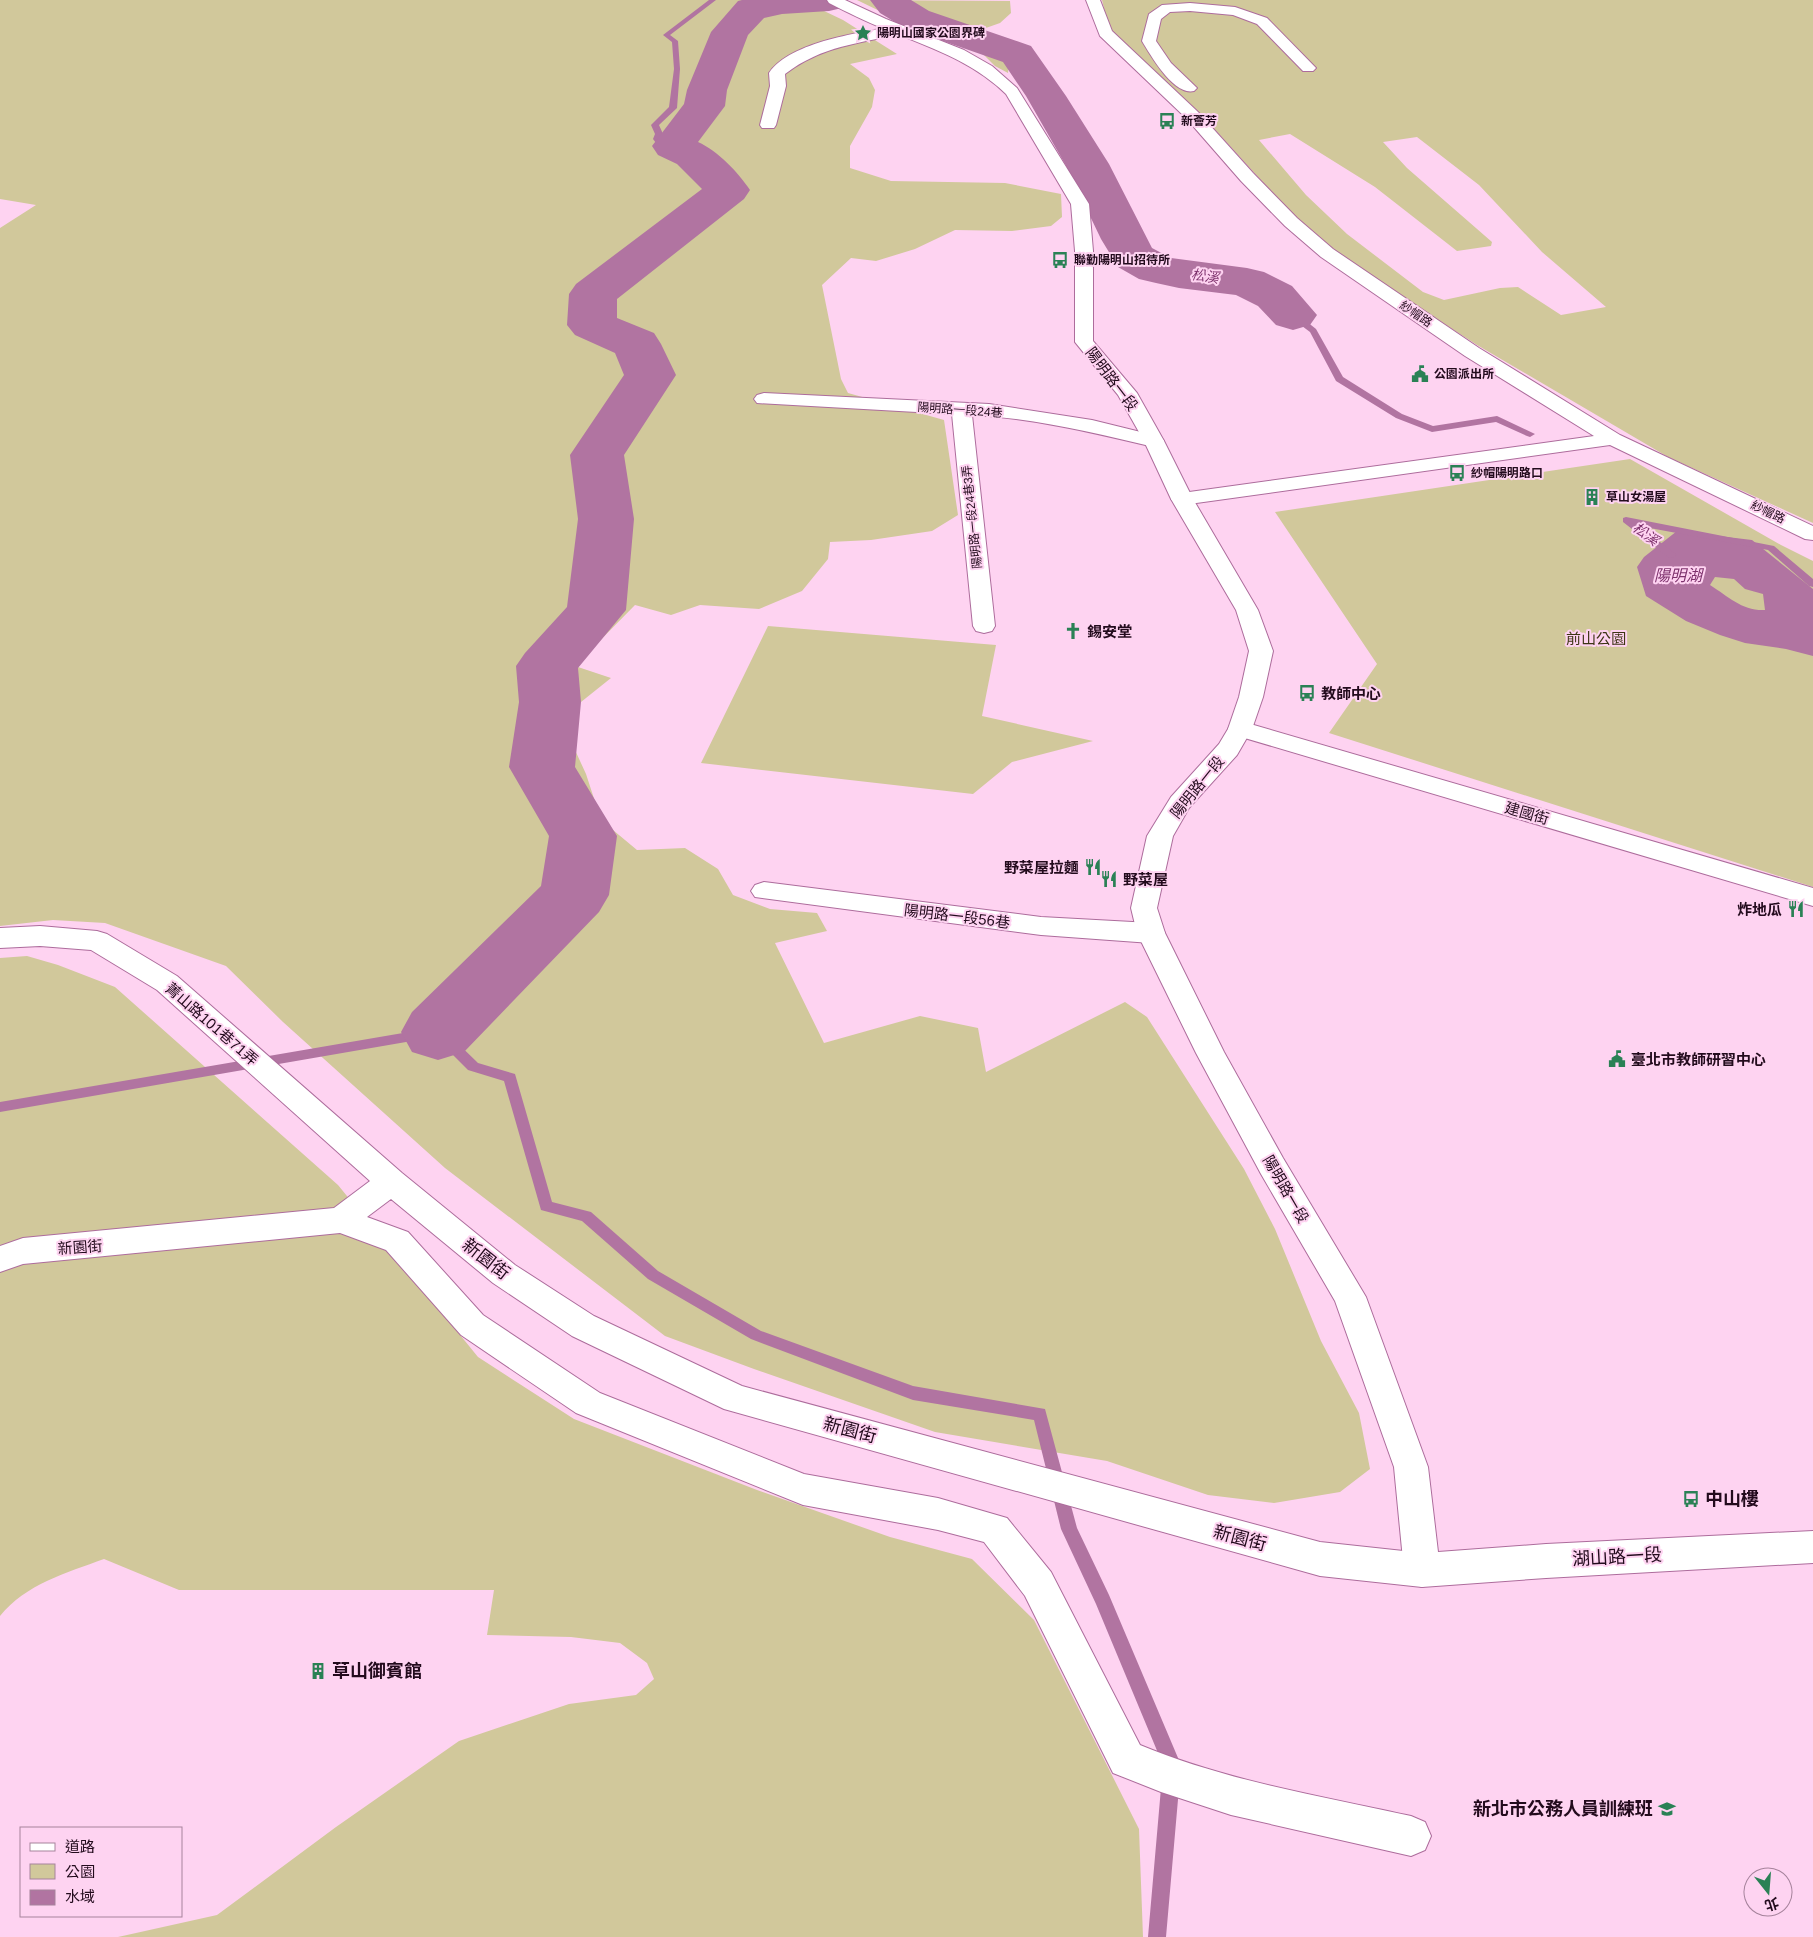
<svg xmlns="http://www.w3.org/2000/svg" width="1813" height="1937" font-family="Arial,'Noto Sans TC',sans-serif">
  <style>
    .green { fill: #d1c89b; fill-rule: evenodd }
    .water { fill: #b174a1; fill-rule: evenodd }
    .lines { fill: none; stroke-linecap: round; stroke-linejoin: round }
    .stream { fill: #b174a1; fill-rule: evenodd }
    .river { fill: #b174a1; fill-rule: evenodd }
    .minor-casing { stroke: #ad6c9c; stroke-width: 2 }
    .major-casing { stroke: #ad6c9c; stroke-width: 2 }
    .minor { fill: #fff; fill-rule: evenodd }
    .major { fill: #fff; fill-rule: evenodd }
    .labels { text-anchor: middle; dominant-baseline: central; stroke-width: 4; stroke-linejoin: round; paint-order: stroke }
    .far-poi-label { font-size: 12px; font-weight: bold; fill: #230b1d; stroke: #fed3f1; text-anchor: start }
    .far-street-label { font-size: 12px; fill: #230b1d; stroke: #fed3f1 }
    .far-water-label { font-size: 14px; font-style: italic; fill: #7d316c; stroke: #fed3f1 }
    .street-label { font-size: 15px; fill: #230b1d; stroke: #fed3f1 }
    .poi-label { font-size: 15px; font-weight: bold; fill: #230b1d; stroke: #fed3f1; text-anchor: start }
    .park-label { font-size: 15px; fill: #3d3514; stroke: #fed3f1 }
    .water-label { font-size: 16px; font-style: italic; fill: #7d316c; stroke: #fed3f1 }
    .near-street-label { font-size: 18px; fill: #230b1d; stroke: #fed3f1 }
    .near-poi-label { font-size: 18px; font-weight: bold; fill: #230b1d; stroke: #fed3f1; text-anchor: start }
  </style>
  <rect width="100%" height="100%" fill="#fed3f1"/>
  <path class="green" d="M 0,0 L 801,0 L 843,20 L 897,54 L 850,64 L 869,78 L 875,90 L 872,107 L 850,146 L 850,168 L 891,181 L 1005,183 L 1061,194 L 1062,217 L 1051,226 L 1012,231 L 955,230 L 915,249 L 876,261 L 851,258 L 822,285 L 841,379 L 848,393 L 944,420 L 958,515 L 932,531 L 871,540 L 830,542 L 828,559 L 802,591 L 759,609 L 700,605 L 671,615 L 635,605 L 575,666 L 611,678 L 576,706 L 569,737 L 586,774 L 601,820 L 637,850 L 685,848 L 718,869 L 733,895 L 770,909 L 817,913 L 827,931 L 775,943 L 824,1043 L 920,1016 L 978,1028 L 986,1072 L 1125,1002 L 1147,1017 L 1244,1169 L 1275,1229 L 1321,1341 L 1359,1413 L 1370,1469 L 1340,1492 L 1274,1503 L 1208,1495 L 1107,1461 L 935,1432 L 754,1369 L 665,1336 L 445,1168 L 283,1022 L 226,966 L 105,923 L 53,920 L 0,926 L 0,228 L 36,205 L 0,199 Z
    M 857,0 L 1010,1 L 1011,13 L 1000,23 L 983,29 L 979,33 L 1010,45 L 1008,73 L 995,66 L 981,52 L 900,21 Z
    M 1102,0 L 1813,0 L 1813,523 L 1668,457 L 1477,345 L 1331,251 L 1296,219 L 1217,132 L 1110,33 ZM 1290,134 L 1375,187 L 1457,251 L 1491,246 L 1492,242 L 1407,168 L 1383,142 L 1417,137 L 1479,185 L 1542,252 L 1606,307 L 1561,315 L 1518,287 L 1500,288 L 1444,300 L 1423,292 L 1347,234 L 1306,195 L 1259,140 Z
    M 1630,459 L 1781,545 L 1813,561 L 1813,887 L 1329,733 L 1377,664 L 1275,512 Z
    M 768,626 L 996,645 L 982,716 L 1093,741 L 1012,762 L 973,794 L 701,763 Z
    M 27,956 L 58,965 L 115,987 L 338,1185 L 478,1357 L 574,1419 L 757,1490 L 890,1537 L 972,1559 L 1034,1620 L 1139,1829 L 1143,1937 L 118,1937 L 217,1915 L 336,1827 L 459,1741 L 569,1704 L 636,1695 L 654,1679 L 647,1663 L 620,1643 L 571,1637 L 487,1635 L 494,1590 L 179,1590 L 104,1559 C 66,1573 26,1584 0,1616 L 0,958 Z"/>
  <path class="water" d="M 1677,531 L 1752,540 L 1813,589 L 1813,656 L 1786,649 L 1745,643 L 1720,635 L 1686,621 L 1646,596 L 1637,567 L 1644,557 ZM 1715,577 L 1734,579 L 1745,589 L 1763,594 L 1765,610 C 1742,611 1729,597 1710,585 Z"/>
  <g class="lines">
    <path class="stream" d="M 709,0 L 716,0 L 670,35 L 678,41 L 680,69 L 677,108 L 659,125 L 663,134 L 661,139 L 664,143 L 677,146 L 673,148 L 659,147 L 653,139 L 655,134 L 651,125 L 669,107 L 674,69 L 672,42 L 663,35 Z
      M 1290,313 L 1296,313 L 1316,329 L 1343,377 L 1402,414 L 1433,426 L 1497,416 L 1535,434 L 1530,437 L 1527,436 L 1496,422 L 1432,432 L 1396,418 L 1336,381 L 1310,332 L 1290,317 Z
      M 1626,517 L 1774,546 L 1813,579 L 1813,587 L 1809,586 L 1768,550 L 1639,526 L 1677,555 L 1672,558 L 1668,557 L 1623,522 L 1623,518 Z
      M 438,1027 L 443,1029 L 478,1063 L 515,1074 L 552,1202 L 591,1212 L 658,1271 L 761,1331 L 913,1386 L 1045,1409 L 1077,1528 L 1109,1595 L 1181,1765 L 1166,1937 L 1148,1937 L 1163,1765 L 1096,1604 L 1061,1529 L 1034,1420 L 913,1400 L 751,1339 L 648,1279 L 582,1221 L 541,1210 L 504,1081 L 468,1070 L 435,1037 L 0,1112 L 0,1102 Z"/>
    <path class="river" d="M 742,0 L 848,0 L 842,8 L 829,11 L 782,14 L 764,18 L 748,35 L 727,90 L 725,106 L 698,142 C 718,151 738,172 750,190 L 744,199 L 617,299 L 617,318 L 654,333 L 661,344 L 676,375 L 624,455 L 634,519 L 626,610 L 578,668 L 581,702 L 575,767 L 617,836 L 609,895 L 599,912 L 464,1052 L 438,1060 L 412,1052 L 401,1032 L 412,1012 L 541,886 L 549,836 L 509,767 L 519,702 L 516,666 L 525,653 L 567,607 L 578,519 L 570,455 L 624,375 L 615,353 L 575,335 L 567,325 L 569,294 L 576,284 L 702,189 L 677,164 L 658,155 L 652,146 L 684,104 L 687,90 L 711,32 L 738,1 Z
      M 870,0 L 911,0 L 929,11 L 1031,46 L 1066,96 L 1109,164 L 1152,248 L 1171,258 L 1247,268 L 1264,272 L 1292,286 L 1317,315 L 1310,325 L 1293,330 L 1276,325 L 1258,306 L 1236,295 L 1179,288 L 1156,283 L 1139,279 L 1118,267 L 1101,239 L 1065,164 L 1026,96 L 1003,62 L 903,27 L 880,13 Z"/>
    <g class="minor-casing">
      <path id="minor" d="M 1086,0 L 1100,0 L 1112,31 L 1198,112 L 1253,173 L 1297,218 L 1333,249 L 1479,348 L 1620,435 L 1813,526 L 1813,540 L 1805,539 L 1610,445 L 1182,505 L 1175,503 L 1171,499 L 1175,495 L 1182,493 L 1594,436 L 1465,356 L 1321,257 L 1285,226 L 1241,181 L 1186,118 L 1100,36 Z
        M 1190,3 L 1235,7 L 1267,18 L 1316,68 L 1313,71 L 1303,71 L 1257,24 L 1233,15 L 1190,11 L 1170,12 L 1161,19 L 1156,41 L 1171,63 L 1197,88 L 1194,91 C 1174,96 1151,56 1142,41 L 1149,14 L 1162,5 Z
        M 898,26 L 903,27 L 905,30 L 903,33 C 859,44 823,45 785,74 L 786,86 L 776,125 L 774,128 L 762,128 L 760,125 L 770,86 L 769,73 C 791,41 863,32 898,26 Z
        M 764,393 L 989,404 L 1092,420 L 1161,437 L 1164,441 L 1161,445 L 1154,447 C 1095,433 1033,418 972,415 L 995,626 L 992,631 L 984,633 L 976,631 L 973,626 L 952,414 L 757,403 L 754,399 L 757,395 Z
        M 1240,721 L 1813,888 L 1813,906 L 1231,734 L 1228,729 L 1231,724 Z
        M 764,882 L 1041,917 L 1151,923 L 1161,926 L 1165,933 L 1161,940 L 1151,943 L 1041,935 L 755,897 L 751,891 L 755,885 Z
        M 40,926 L 97,931 L 107,934 L 177,976 L 402,1173 L 515,1265 L 594,1316 L 742,1386 L 1320,1542 L 1422,1553 L 1435,1558 L 1440,1570 L 1435,1582 L 1422,1587 L 1320,1576 L 724,1409 L 572,1336 L 493,1283 L 391,1199 L 367,1217 L 408,1232 L 483,1315 L 600,1393 L 804,1474 L 938,1498 L 1007,1518 L 1051,1572 L 1140,1745 C 1227,1781 1320,1796 1411,1816 L 1425,1822 L 1431,1836 L 1425,1850 L 1411,1856 L 1231,1815 L 1161,1792 L 1113,1773 L 1025,1596 L 984,1542 L 938,1530 L 803,1505 L 576,1413 L 461,1335 L 386,1250 L 340,1233 L 23,1264 L 0,1272 L 0,1246 L 23,1238 L 334,1208 L 370,1181 L 157,990 L 91,950 L 40,946 L 0,948 L 0,928 Z"/>
    </g>
    <g class="major-casing">
      <path id="major" d="M 827,0 L 845,0 L 886,19 L 964,50 L 992,66 L 1017,88 L 1089,204 L 1093,251 L 1093,341 L 1137,393 L 1164,441 L 1193,499 L 1258,610 L 1273,651 L 1263,697 L 1252,729 L 1237,755 L 1189,808 L 1173,836 L 1157,908 L 1165,933 L 1224,1052 L 1283,1158 L 1366,1297 L 1428,1467 L 1438,1552 L 1546,1544 L 1813,1531 L 1813,1563 L 1546,1578 L 1422,1587 L 1409,1582 L 1404,1570 L 1394,1467 L 1335,1301 L 1261,1174 L 1196,1053 L 1137,933 L 1131,908 L 1147,836 L 1171,797 L 1219,744 L 1228,729 L 1239,697 L 1249,651 L 1236,610 L 1171,499 L 1144,441 L 1118,395 L 1075,342 L 1075,251 L 1071,204 L 1006,94 C 971,60 928,47 885,29 C 866,22 847,12 829,3 Z"/>
    </g>
    <use href="#minor" class="minor"/>
    <use href="#major" class="major"/>
  </g>
  <defs>
    <g id="sight-bare" transform="scale(1.35)"><path d="M0-6L1.8-2.2L6-1.7L2.9 1.2L3.7 5.4L0 3.3L-3.7 5.4L-2.9 1.2L-6-1.7L-1.8-2.2Z" fill="#2a8155" stroke="#fed3f1" stroke-width="2.5" paint-order="stroke"/></g>
    <g id="bus-bare" transform="scale(1.35)"><path d="M-5-6H5V4H4V6H2V4H-2V6H-4V4H-5ZM-3.5-4V0h7V-4ZM-3.5 1.2v1.5H-2V1.2ZM2 1.2v1.5H3.5V1.2Z" fill="#2a8155" stroke="#fed3f1" stroke-width="2.5" paint-order="stroke"/></g>
    <g id="civic-bare" transform="scale(1.35)"><path d="M-.6-6.5H3V-4.5H.6V-3L4-1V1h2V6H-6V1h2V-1L-.6-3ZM-1.2 2.5V6h2.4V2.5Z" fill="#2a8155" stroke="#fed3f1" stroke-width="2.5" paint-order="stroke"/></g>
    <g id="building-bare" transform="scale(1.35)"><path d="M-4-6H4V6H1V3H-1V6H-4ZM-2.5-4.3h1.7v1.8h-1.7ZM.8-4.3h1.7v1.8H.8ZM-2.5-1h1.7V.8h-1.7ZM.8-1h1.7V.8H.8Z" fill="#2a8155" stroke="#fed3f1" stroke-width="2.5" paint-order="stroke"/></g>
    <g id="church-bare" transform="scale(1.35)"><path d="M-1.2-6h2.4v3.5h3.3v2.4h-3.3V6h-2.4V-.1h-3.3v-2.4h3.3Z" fill="#2a8155" stroke="#fed3f1" stroke-width="2.5" paint-order="stroke"/></g>
    <g id="restaurant-bare" transform="scale(1.35)"><path d="M-5-6h1v4h1v-4h1v4h1v-4h1v5L-1.5 .5V6h-2V.5L-5-1ZM5-6V6H3V1.5H1.5Q1.5-4 5-6Z" fill="#2a8155" stroke="#fed3f1" stroke-width="2.5" paint-order="stroke"/></g>
    <g id="university-bare" transform="scale(1.35)"><path d="M0-5L7-2L0 1L-7-2ZM-4 1L0 2.5L4 1V4Q0 6-4 4Z" fill="#2a8155" stroke="#fed3f1" stroke-width="2.5" paint-order="stroke"/></g>
  </defs>
  <g fill-rule="evenodd">
    <use href="#sight-bare" x="863" y="33"/>
    <use href="#bus-bare" x="1167" y="121"/>
    <use href="#bus-bare" x="1060" y="260"/>
    <use href="#civic-bare" x="1420" y="374"/>
    <use href="#bus-bare" x="1457" y="473"/>
    <use href="#building-bare" x="1592" y="497"/>
    <use href="#church-bare" x="1073" y="631"/>
    <use href="#bus-bare" x="1307" y="693"/>
    <use href="#restaurant-bare" x="1093" y="867"/>
    <use href="#restaurant-bare" x="1109" y="879"/>
    <use href="#restaurant-bare" x="1796" y="909"/>
    <use href="#civic-bare" x="1617" y="1059"/>
    <use href="#bus-bare" x="1691" y="1499"/>
    <use href="#building-bare" x="318" y="1671"/>
    <use href="#university-bare" x="1667" y="1809"/>
  </g>
  <g class="labels">
    <g class="far-poi-label">
      <text x="877" y="33">陽明山國家公園界碑</text>
      <text x="1181" y="121">新薈芳</text>
      <text x="1074" y="260">聯勤陽明山招待所</text>
      <text x="1434" y="374">公園派出所</text>
      <text x="1471" y="473">紗帽陽明路口</text>
      <text x="1606" y="497">草山女湯屋</text>
    </g>
    <g class="far-street-label">
      <text transform="translate(1416 314) rotate(34)">紗帽路</text>
      <text transform="translate(960 410) rotate(4)">陽明路一段24巷</text>
      <text transform="translate(1768 512) rotate(26)">紗帽路</text>
      <text transform="translate(972 517) rotate(-96)">陽明路一段24巷3弄</text>
    </g>
    <g class="far-water-label">
      <text transform="translate(1205 276) rotate(8)">松溪</text>
      <text transform="translate(1646 534) rotate(36)">松溪</text>
    </g>
    <g class="street-label">
      <text transform="translate(1112 379) rotate(53)">陽明路一段</text>
      <text transform="translate(1197 787) rotate(-51)">陽明路一段</text>
      <text transform="translate(1527 813) rotate(16)">建國街</text>
      <text transform="translate(957 916) rotate(7)">陽明路一段56巷</text>
      <text transform="translate(212 1024) rotate(41)">菁山路101巷71弄</text>
      <text transform="translate(1286 1189) rotate(60)">陽明路一段</text>
      <text transform="translate(80 1247) rotate(-4)">新園街</text>
    </g>
    <g class="poi-label">
      <text x="1087" y="631">錫安堂</text>
      <text x="1321" y="693">教師中心</text>
      <text x="1079" y="867" text-anchor="end">野菜屋拉麵</text>
      <text x="1123" y="879">野菜屋</text>
      <text x="1782" y="909" text-anchor="end">炸地瓜</text>
      <text x="1631" y="1059">臺北市教師研習中心</text>
    </g>
    <g class="park-label">
      <text x="1596" y="638">前山公園</text>
    </g>
    <g class="water-label">
      <text x="1678" y="575">陽明湖</text>
    </g>
    <g class="near-street-label">
      <text transform="translate(486 1259) rotate(38)">新園街</text>
      <text transform="translate(850 1430) rotate(15)">新園街</text>
      <text transform="translate(1240 1538) rotate(15)">新園街</text>
      <text transform="translate(1617 1557) rotate(-3)">湖山路一段</text>
    </g>
    <g class="near-poi-label">
      <text x="1705" y="1499">中山樓</text>
      <text x="332" y="1671">草山御賓館</text>
      <text x="1653" y="1809" text-anchor="end">新北市公務人員訓練班</text>
    </g>
  </g>
  <rect x="20" y="1827" width="162" height="90" fill="#fed3f1" stroke="#a6839c"/>
  <rect x="30" y="1843" width="25" height="8" fill="#ffffff" stroke="#a6839c"/>
  <text x="65" y="1852" font-size="15" fill="#230b1d">道路</text>
  <rect x="30" y="1864" width="25" height="15" fill="#d1c89b" stroke="#a6839c"/>
  <text x="65" y="1877" font-size="15" fill="#230b1d">公園</text>
  <rect x="30" y="1890" width="25" height="15" fill="#b174a1" stroke="#a6839c"/>
  <text x="65" y="1902" font-size="15" fill="#230b1d">水域</text>
  <g transform="translate(1768 1892) rotate(163)"><circle r="24" fill="#fed3f1" stroke="#a6839c"/>
  <path d="M0-4L9 19L0 12L-9 19Z" fill="#2a8155"/>
  <text y="-8" font-size="14" font-weight="bold" text-anchor="middle" fill="#230b1d">北</text>
  </g>
</svg>
